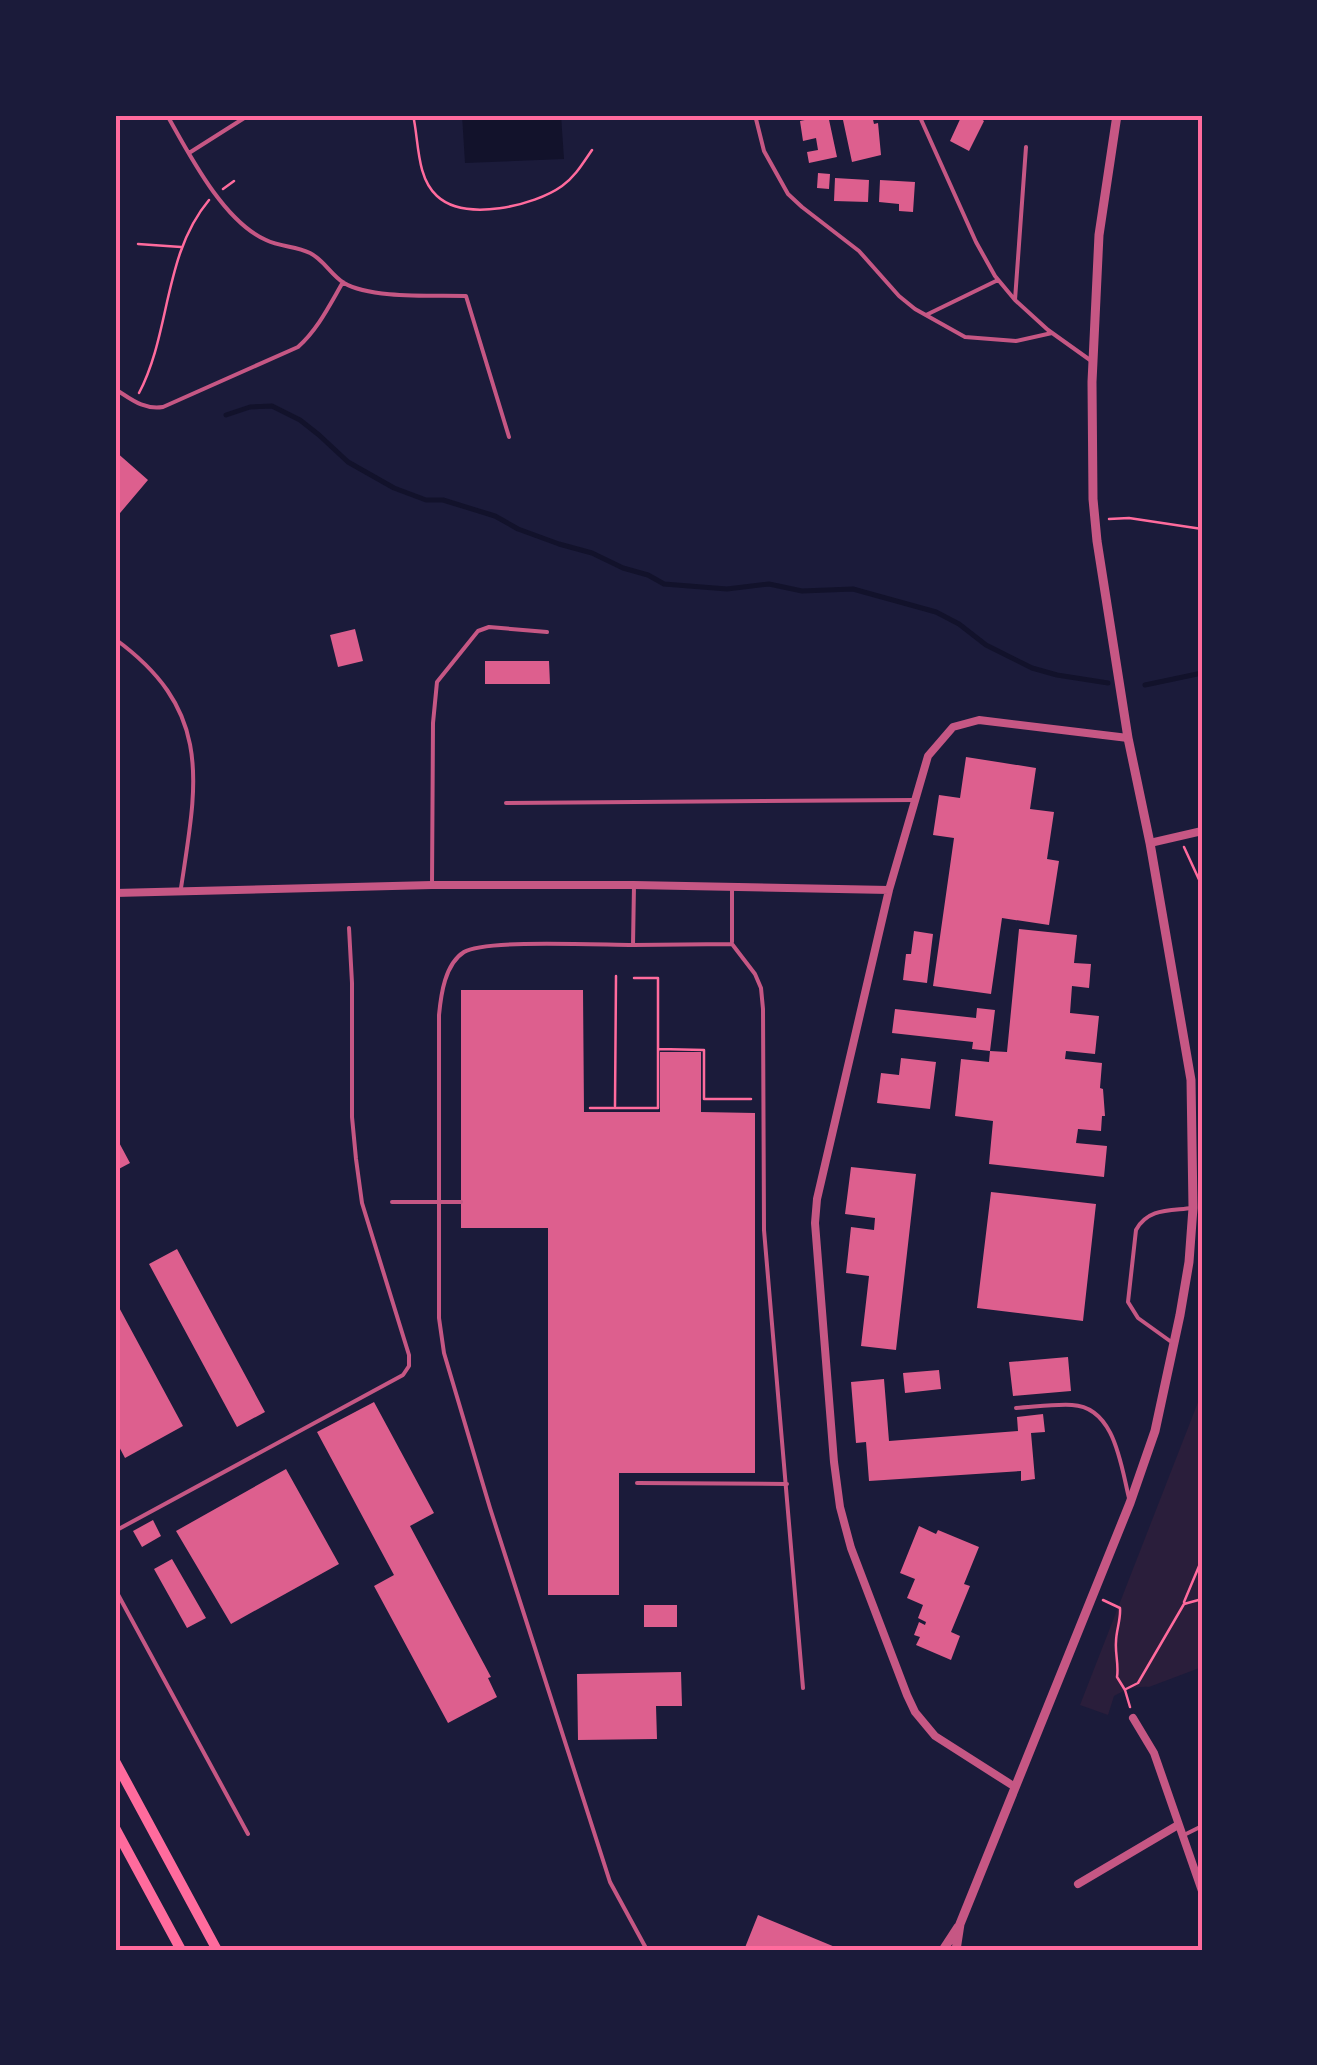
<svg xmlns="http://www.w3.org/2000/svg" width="1317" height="2065" font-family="Poppins,sans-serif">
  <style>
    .green { fill: #2a1e3b }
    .water { fill: #12122b }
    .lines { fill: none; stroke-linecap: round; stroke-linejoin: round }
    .stream { stroke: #12122b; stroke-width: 5 }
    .building { fill: #dd5f8e }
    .path { stroke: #ff6b9d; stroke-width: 2.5 }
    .service { stroke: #c65784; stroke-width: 4 }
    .minor { stroke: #c65784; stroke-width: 8 }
    .tertiary { stroke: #c65784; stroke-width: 9 }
    .secondary { stroke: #ff6b9d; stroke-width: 10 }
    .neatline { fill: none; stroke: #ff6b9d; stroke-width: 4 }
  </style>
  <rect width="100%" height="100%" fill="#1b1b3a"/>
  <path class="green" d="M 1202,1392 L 1202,1667 L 1149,1687 C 1136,1686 1125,1690 1114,1696 L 1108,1715 L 1080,1705 Z"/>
  <path class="water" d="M 462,115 L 561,115 L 564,159 L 465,163 Z"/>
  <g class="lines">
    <path class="stream" d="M 226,415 L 250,407 L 272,406 L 300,420 L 319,435 L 348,462 L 394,488 L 426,500 L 443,500 L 495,516 L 518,529 L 559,544 L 592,553 L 623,568 L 648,575 L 664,584 L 727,589 L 769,584 L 802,591 L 853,589 L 936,612 L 959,624 L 986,645 L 1032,668 L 1057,675 L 1108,683
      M 1145,685 L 1202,673"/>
  </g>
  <path class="building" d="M 828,115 L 837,157 L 809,163 L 807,152 L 818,150 L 816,138 L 803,141 L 800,121 Z
    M 872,115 L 874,124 L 878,123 L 881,155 L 852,162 L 843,120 Z
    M 962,115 L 981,115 L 980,118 L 984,121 L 969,151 L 950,141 Z
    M 818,173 L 830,174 L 829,189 L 817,188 Z
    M 835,178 L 869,180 L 868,202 L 834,201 Z
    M 880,180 L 915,182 L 913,212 L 899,211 L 899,204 L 879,202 Z
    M 115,451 L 148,480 L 115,519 Z
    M 355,629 L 363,661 L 338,667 L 330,635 Z
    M 485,661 L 549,661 L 550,684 L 485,684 Z
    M 966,757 L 1036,768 L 1030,809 L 1054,812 L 1047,859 L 1059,861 L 1049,925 L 1002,918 L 991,994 L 933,986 L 954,838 L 933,835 L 939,795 L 960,798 Z
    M 1019,929 L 1077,935 L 1074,963 L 1091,964 L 1089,988 L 1072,986 L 1070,1013 L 1099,1016 L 1095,1054 L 1066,1051 L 1065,1059 L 1102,1063 L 1100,1088 L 1103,1089 L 1105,1116 L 1102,1116 L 1101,1131 L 1078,1129 L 1076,1143 L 1107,1146 L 1104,1177 L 989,1164 L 993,1121 L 955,1116 L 961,1059 L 989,1062 L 990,1051 L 1007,1052 Z
    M 914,931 L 933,934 L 927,983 L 903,980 L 906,954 L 911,954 Z
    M 461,990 L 583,990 L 584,1112 L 660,1112 L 660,1052 L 701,1052 L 701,1112 L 755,1113 L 755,1473 L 619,1473 L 619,1595 L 548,1595 L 548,1228 L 461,1228 Z
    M 977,1008 L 995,1010 L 990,1051 L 972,1049 L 973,1042 L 892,1033 L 895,1009 L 976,1018 Z
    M 901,1058 L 936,1062 L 930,1109 L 877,1103 L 881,1073 L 899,1075 Z
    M 115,1135 L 130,1163 L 115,1171 Z
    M 851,1167 L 916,1174 L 896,1350 L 861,1346 L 869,1276 L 846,1273 L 851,1227 L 874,1230 L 875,1218 L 845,1214 Z
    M 991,1192 L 1096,1204 L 1083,1321 L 977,1308 Z
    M 177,1249 L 265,1412 L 237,1427 L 149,1264 Z
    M 115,1300 L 183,1426 L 125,1458 L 115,1439 Z
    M 1068,1357 L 1071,1391 L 1013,1396 L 1009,1362 Z
    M 939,1370 L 941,1389 L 905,1393 L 903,1373 Z
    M 884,1379 L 889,1441 L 1018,1431 L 1017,1417 L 1043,1414 L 1045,1432 L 1031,1433 L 1035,1479 L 1021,1481 L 1021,1471 L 869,1481 L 866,1442 L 856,1443 L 851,1382 Z
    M 374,1402 L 434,1513 L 410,1526 L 491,1677 L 488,1678 L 497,1697 L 448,1723 L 374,1586 L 394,1575 L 317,1432 Z
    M 286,1469 L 339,1564 L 231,1624 L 176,1531 Z
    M 153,1520 L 161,1536 L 142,1547 L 133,1531 Z
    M 919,1526 L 936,1534 L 938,1530 L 979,1547 L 964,1584 L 970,1586 L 951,1632 L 960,1636 L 951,1660 L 916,1645 L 920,1637 L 914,1635 L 919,1622 L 925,1625 L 926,1622 L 918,1618 L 923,1605 L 907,1598 L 915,1579 L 900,1573 Z
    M 172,1559 L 206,1618 L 187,1628 L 154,1569 Z
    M 644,1605 L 677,1605 L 677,1627 L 644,1627 Z
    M 681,1672 L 682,1706 L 656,1706 L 657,1739 L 578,1740 L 577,1674 Z
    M 758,1915 L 835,1947 L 834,1950 L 744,1950 Z"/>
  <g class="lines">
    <path class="path" d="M 413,115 C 419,140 416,177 437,196 C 465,222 534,206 562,186 C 575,177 583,163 592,150
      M 223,189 L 234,181
      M 138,244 L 181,247
      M 139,393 C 171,332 163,255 209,200
      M 1109,519 L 1129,518 L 1202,529
      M 1184,847 L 1202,886
      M 659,1049 L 704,1050 L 704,1099 L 751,1099
      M 615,1106 L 616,976
      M 590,1108 L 658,1108 L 658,978 L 634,978
      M 1103,1600 L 1120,1608 C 1121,1620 1116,1630 1116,1642 C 1115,1654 1119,1665 1117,1677 L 1125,1690 L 1130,1707
      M 1184,1602 L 1202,1559
      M 1126,1689 L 1138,1683 L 1184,1604 L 1202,1599"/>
    <path class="service" d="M 167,115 C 189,154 223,221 266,240 C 280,247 296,246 310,253 C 324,260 331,275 344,283 C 371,299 434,295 466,296 L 509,437
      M 755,115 L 764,151 L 788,194 L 802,207 L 859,251 L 899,296 L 915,309 L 965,337 L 1016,341 L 1052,333
      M 919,115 L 976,242 L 995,276 L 1015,300 L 1048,330 L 1090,360
      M 189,153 L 249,115
      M 1015,300 L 1026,147
      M 926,315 L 998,280
      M 115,389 C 131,399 143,410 163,407 L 298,347 C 318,329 329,306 343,282
      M 115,639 C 214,711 197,782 181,888
      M 506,803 L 915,800
      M 432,885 L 433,723 L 437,682 L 478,631 L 489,627 L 547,632
      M 634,885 L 633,945 C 602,945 484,939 464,952 C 445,964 441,994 439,1015 L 439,1318 L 444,1353 L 490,1508 L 610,1882 L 647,1950
      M 732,887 L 732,942
      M 633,945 L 732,944 L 755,974 L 761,988 L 763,1009 L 764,1230 L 803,1688
      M 392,1202 L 461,1202
      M 1170,1341 L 1138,1318 L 1128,1302 L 1136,1230 C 1148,1208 1170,1211 1192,1208
      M 1016,1408 C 1034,1407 1054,1404 1072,1405 C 1115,1407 1121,1466 1129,1498
      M 637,1483 L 787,1484
      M 115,1531 L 403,1375 L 409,1366 L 409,1355 L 362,1203 L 356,1159 L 352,1117 L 352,983 L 349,928
      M 115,1589 L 248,1834
      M 1186,1834 L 1202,1826"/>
    <path class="minor" d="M 1150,843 L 1202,831
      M 115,893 L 432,885 L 634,885 L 889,890
      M 1133,1718 L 1154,1753 L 1202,1891
      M 1015,1787 L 935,1736 L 915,1712 L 907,1695 L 851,1548 L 840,1507 L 834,1462 L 815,1223 L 817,1199 L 889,890 L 928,756 L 953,727 L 979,720 L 1128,738
      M 1078,1884 L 1178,1825"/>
    <path class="tertiary" d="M 943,1950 L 958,1927
      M 956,1950 L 960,1924 L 1130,1503 L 1155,1431 L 1180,1315 L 1189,1262 L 1193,1208 L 1191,1080 L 1150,843 L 1128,738 L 1097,541 L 1093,499 L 1092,382 L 1099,235 L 1117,115"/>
    <path class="secondary" d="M 115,1761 L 217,1950
      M 115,1828 L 181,1950"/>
  </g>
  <rect width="1317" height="2065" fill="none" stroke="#1b1b3a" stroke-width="235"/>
  <rect x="118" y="118" width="1082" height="1830" class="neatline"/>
</svg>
